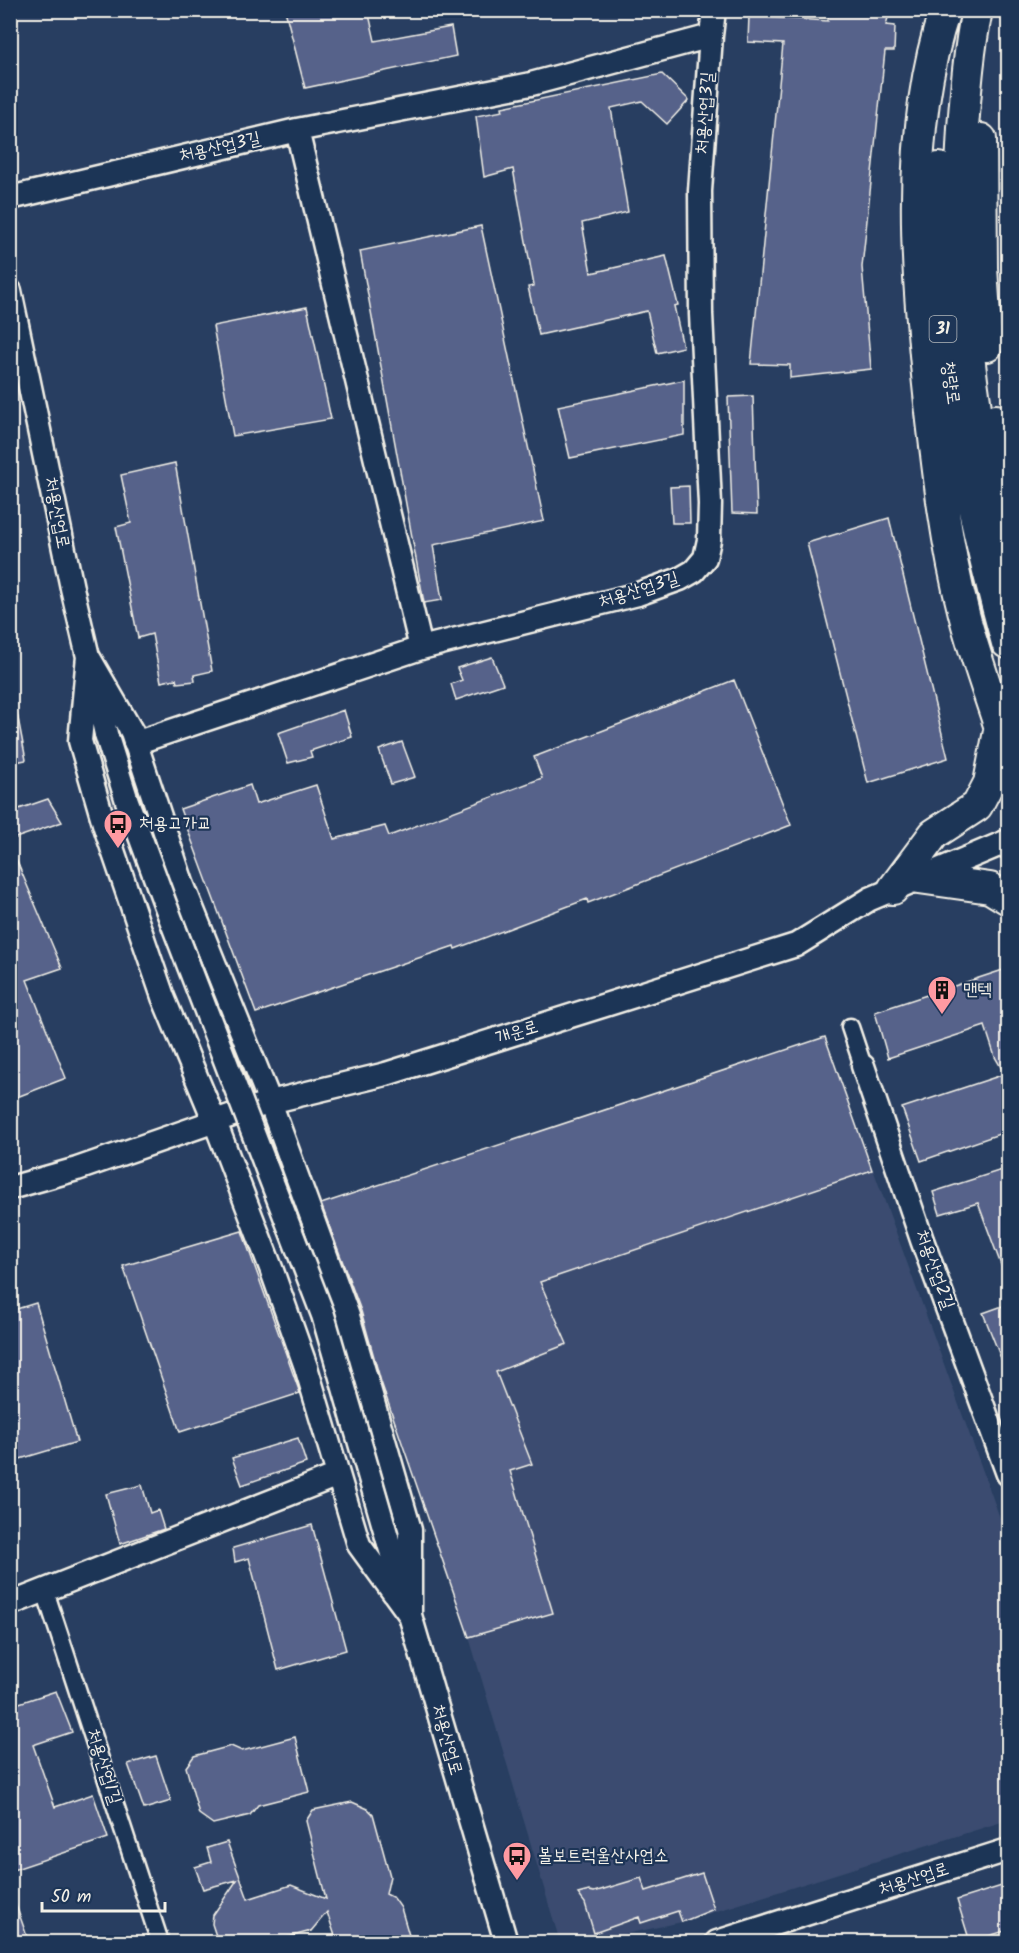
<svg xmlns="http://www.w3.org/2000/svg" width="1019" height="1953" font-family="Kalam,'Poor Story',sans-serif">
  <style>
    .built { fill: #3a4c6f }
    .building { fill: #56628a; stroke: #f4f1e8; stroke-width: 1.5 }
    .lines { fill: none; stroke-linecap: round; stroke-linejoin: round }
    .street-casing { stroke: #f4f1e8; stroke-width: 21 }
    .secondary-casing { stroke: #f4f1e8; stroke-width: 27 }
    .highway-casing { stroke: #f4f1e8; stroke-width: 34 }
    .street { stroke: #1d3557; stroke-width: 16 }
    .secondary { stroke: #1d3557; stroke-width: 22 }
    .highway { stroke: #1d3557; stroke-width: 30 }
    .secondary-bridge-casing { stroke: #f4f1e8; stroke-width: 27; stroke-linecap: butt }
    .secondary-bridge { stroke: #1d3557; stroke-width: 22 }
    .labels { text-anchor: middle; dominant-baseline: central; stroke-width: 4.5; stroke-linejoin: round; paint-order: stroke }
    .shield { fill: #1d3557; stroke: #b4b9bc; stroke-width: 1.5 }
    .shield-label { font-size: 16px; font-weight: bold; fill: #f4f1e8 }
    .street-label { font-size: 18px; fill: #f4f1e8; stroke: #1d3557 }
    .poi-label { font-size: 18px; fill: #f4f1e8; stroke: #1d3557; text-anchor: start }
  </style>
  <rect width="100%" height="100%" fill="#283e61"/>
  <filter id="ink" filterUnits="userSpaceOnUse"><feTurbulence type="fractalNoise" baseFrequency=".0167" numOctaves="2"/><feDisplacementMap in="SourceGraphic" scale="12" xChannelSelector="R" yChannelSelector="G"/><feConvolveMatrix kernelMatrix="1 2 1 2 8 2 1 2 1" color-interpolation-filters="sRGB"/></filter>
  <g filter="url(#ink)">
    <path class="built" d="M 825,1037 L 1008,1540 L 1008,1820 L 682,1922 L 588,1942 L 560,1942 L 469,1637 L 320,1204 Z"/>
    <path class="building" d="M 285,10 L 368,10 L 375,41 L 451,27 L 456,56 L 305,88 Z
      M 829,10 L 890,10 L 886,25 L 895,26 L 894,51 L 885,51 L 862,267 L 871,369 L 790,378 L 790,365 L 751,364 L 783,44 L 748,42 L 749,16 L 828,21 Z
      M 662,74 L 689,100 L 667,124 L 642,101 L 611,108 L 628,212 L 582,223 L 591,273 L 666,256 L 678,305 L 674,306 L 683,347 L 657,353 L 647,311 L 539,335 L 528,287 L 534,286 L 513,169 L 484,177 L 476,116 L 503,111 L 502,107 Z
      M 481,226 L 544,521 L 433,545 L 442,600 L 424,603 L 360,251 Z
      M 307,307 L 331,419 L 233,436 L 213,326 Z
      M 684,380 L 684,435 L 570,458 L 558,406 Z
      M 753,396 L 757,514 L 732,513 L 728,397 Z
      M 175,463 L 212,671 L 194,675 L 195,681 L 177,683 L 176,679 L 161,682 L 152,634 L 138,638 L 116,527 L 131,523 L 121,475 Z
      M 689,486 L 690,523 L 672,523 L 670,487 Z
      M 889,518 L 948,758 L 868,783 L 807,543 Z
      M 492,657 L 503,684 L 456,700 L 451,684 L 462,680 L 457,668 Z
      M 734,680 L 791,825 L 588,903 L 587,899 L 455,949 L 454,946 L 256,1013 L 180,809 L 250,785 L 256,804 L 316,785 L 334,839 L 385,826 L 389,836 L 542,778 L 534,757 Z
      M 344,710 L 352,737 L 310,751 L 312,757 L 288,763 L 278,733 Z
      M 17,713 L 26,760 L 10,763 L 10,714 Z
      M 402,742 L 415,777 L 391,784 L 379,750 Z
      M 48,799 L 62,822 L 10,840 L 10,812 Z
      M 10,845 L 62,968 L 27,980 L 66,1078 L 17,1097 L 10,1081 Z
      M 1003,970 L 1008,985 L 1008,1131 L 921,1161 L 902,1108 L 1005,1074 L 995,1057 L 985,1026 L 888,1058 L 875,1012 Z
      M 825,1037 L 872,1170 L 540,1282 L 567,1344 L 496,1372 L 532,1464 L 510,1471 L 553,1613 L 469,1637 L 381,1382 L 361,1311 L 321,1204 Z
      M 1008,1168 L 1008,1281 L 1007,1281 L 978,1203 L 940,1214 L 933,1192 Z
      M 242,1231 L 300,1393 L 180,1432 L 123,1266 Z
      M 36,1303 L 77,1442 L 10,1462 L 10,1311 Z
      M 1008,1304 L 1008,1376 L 983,1313 Z
      M 298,1438 L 306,1463 L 242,1485 L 232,1458 Z
      M 142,1485 L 150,1513 L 158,1510 L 164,1529 L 120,1544 L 106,1494 Z
      M 312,1525 L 346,1650 L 278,1670 L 249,1558 L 235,1562 L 233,1548 Z
      M 56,1691 L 72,1732 L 33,1745 L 55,1807 L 93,1794 L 108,1838 L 10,1871 L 10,1706 Z
      M 295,1737 L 309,1792 L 258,1805 L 250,1815 L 213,1824 L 199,1814 L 186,1767 L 194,1756 L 231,1746 L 242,1751 Z
      M 156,1756 L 171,1801 L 144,1809 L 128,1764 Z
      M 352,1802 L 368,1809 L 373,1814 L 390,1876 L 386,1894 L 394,1898 L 401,1908 L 411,1942 L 337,1942 L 327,1912 L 311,1931 L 271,1942 L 218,1942 L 212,1924 L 213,1915 L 237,1880 L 203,1889 L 195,1867 L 211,1862 L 207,1848 L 227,1842 L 248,1899 L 291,1885 L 326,1899 L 306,1821 L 313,1810 Z
      M 702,1873 L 714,1909 L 682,1922 L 678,1911 L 641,1923 L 639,1917 L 594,1933 L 585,1903 L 578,1894 L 589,1891 L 594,1892 L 641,1878 L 646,1891 Z
      M 1008,1884 L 1008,1930 L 970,1942 L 957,1900 Z
      M 12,1894 L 29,1942 L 10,1942 Z"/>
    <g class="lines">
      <g class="street-casing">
        <path id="street" d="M 850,1027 L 863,1066
          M 45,1591 L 160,1942"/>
      </g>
      <g class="secondary-casing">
        <path id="secondary" d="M 297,130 L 421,648
          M 10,198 L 297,130 L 531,84 L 711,36 L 714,10
          M 10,291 L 72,588 L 106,734
          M 88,656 L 132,732 L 182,883 L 270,1102 L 348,1316 L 410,1530 L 410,1615 L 359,1545 L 306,1367 L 271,1268 L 215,1122 L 163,997 L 105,827 L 80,741 Z
          M 135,743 L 421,648 L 638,594 L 680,579 L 694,571 L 705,558 L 709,540 L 710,504 L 701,314 L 700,191 L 711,36
          M 863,1066 L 922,1240 L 1008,1474
          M 10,1188 L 77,1169 L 270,1102 L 386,1074 L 796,945 L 870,899 L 1008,841
          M 387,1537 L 506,1942
          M 10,1604 L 338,1475
          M 717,1942 L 1008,1850"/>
      </g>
      <g class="highway-casing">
        <path id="highway" d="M 945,10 C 904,133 916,277 930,403 C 938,474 946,545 964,614 C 976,661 994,707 1008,753
          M 977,10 C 969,49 966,89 963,128 C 953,276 972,424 1008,566
          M 981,139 L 982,268 L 987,346
          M 939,168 C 932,330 964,487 1007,643
          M 996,420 L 1008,476
          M 919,878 L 990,888 L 1008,899
          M 893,889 L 934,834 L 977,806 L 989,783 L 1000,726"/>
      </g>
      <use href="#street" class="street"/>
      <use href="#secondary" class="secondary"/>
      <use href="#highway" class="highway"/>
      <g class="secondary-bridge-casing">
        <path id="secondary-bridge" d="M 106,734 L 127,801 L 165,904 L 323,1315 L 387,1537"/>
      </g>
      <use href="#secondary-bridge" class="secondary-bridge"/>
    </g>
  </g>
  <defs>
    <g id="bus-pin" transform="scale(1.5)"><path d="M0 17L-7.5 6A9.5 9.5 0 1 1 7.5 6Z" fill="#ff9aa2" stroke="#1d3557"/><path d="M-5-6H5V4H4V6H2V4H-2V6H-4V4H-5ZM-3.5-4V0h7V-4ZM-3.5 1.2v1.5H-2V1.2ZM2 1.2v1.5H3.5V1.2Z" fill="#111"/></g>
    <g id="building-pin" transform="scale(1.5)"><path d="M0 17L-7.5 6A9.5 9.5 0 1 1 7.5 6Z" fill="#ff9aa2" stroke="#1d3557"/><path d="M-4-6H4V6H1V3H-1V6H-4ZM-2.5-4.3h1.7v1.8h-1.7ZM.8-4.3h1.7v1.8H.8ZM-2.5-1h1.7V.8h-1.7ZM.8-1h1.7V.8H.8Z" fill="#111"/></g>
  </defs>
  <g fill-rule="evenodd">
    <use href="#bus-pin" x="118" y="824"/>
    <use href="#building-pin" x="942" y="990"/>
    <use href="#bus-pin" x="517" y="1856"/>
  </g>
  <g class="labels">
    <rect class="shield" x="929.5" y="316" width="27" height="26" rx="4.5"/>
    <g class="shield-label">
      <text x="943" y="329">31</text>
    </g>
    <g class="street-label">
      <text transform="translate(706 113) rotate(-86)">처용산업3길</text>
      <text transform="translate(220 148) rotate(-13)">처용산업3길</text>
      <text transform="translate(950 383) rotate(82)">청량로</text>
      <text transform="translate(56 513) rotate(79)">처용산업로</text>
      <text transform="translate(639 591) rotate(-18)">처용산업3길</text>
      <text transform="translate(517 1033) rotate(-17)">개운로</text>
      <text transform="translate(934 1270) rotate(70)">처용산업2길</text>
      <text transform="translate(446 1740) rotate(74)">처용산업로</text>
      <text transform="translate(103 1767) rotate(72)">처용산업1길</text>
      <text transform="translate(914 1880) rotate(-18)">처용산업로</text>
    </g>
    <g class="poi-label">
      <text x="139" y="824">처용고가교</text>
      <text x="963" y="990">맨텍</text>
      <text x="538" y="1856">볼보트럭울산사업소</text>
    </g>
  </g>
  <rect width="1019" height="1953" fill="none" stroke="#1d3557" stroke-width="36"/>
  <rect x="18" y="18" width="983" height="1917" fill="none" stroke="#f4f1e8" stroke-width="2" filter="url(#ink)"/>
  <path d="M42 1902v9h123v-9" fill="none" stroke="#f4f1e8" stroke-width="3"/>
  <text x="51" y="1902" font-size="18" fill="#f4f1e8" stroke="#1d3557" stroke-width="4.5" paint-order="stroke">50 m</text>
</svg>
